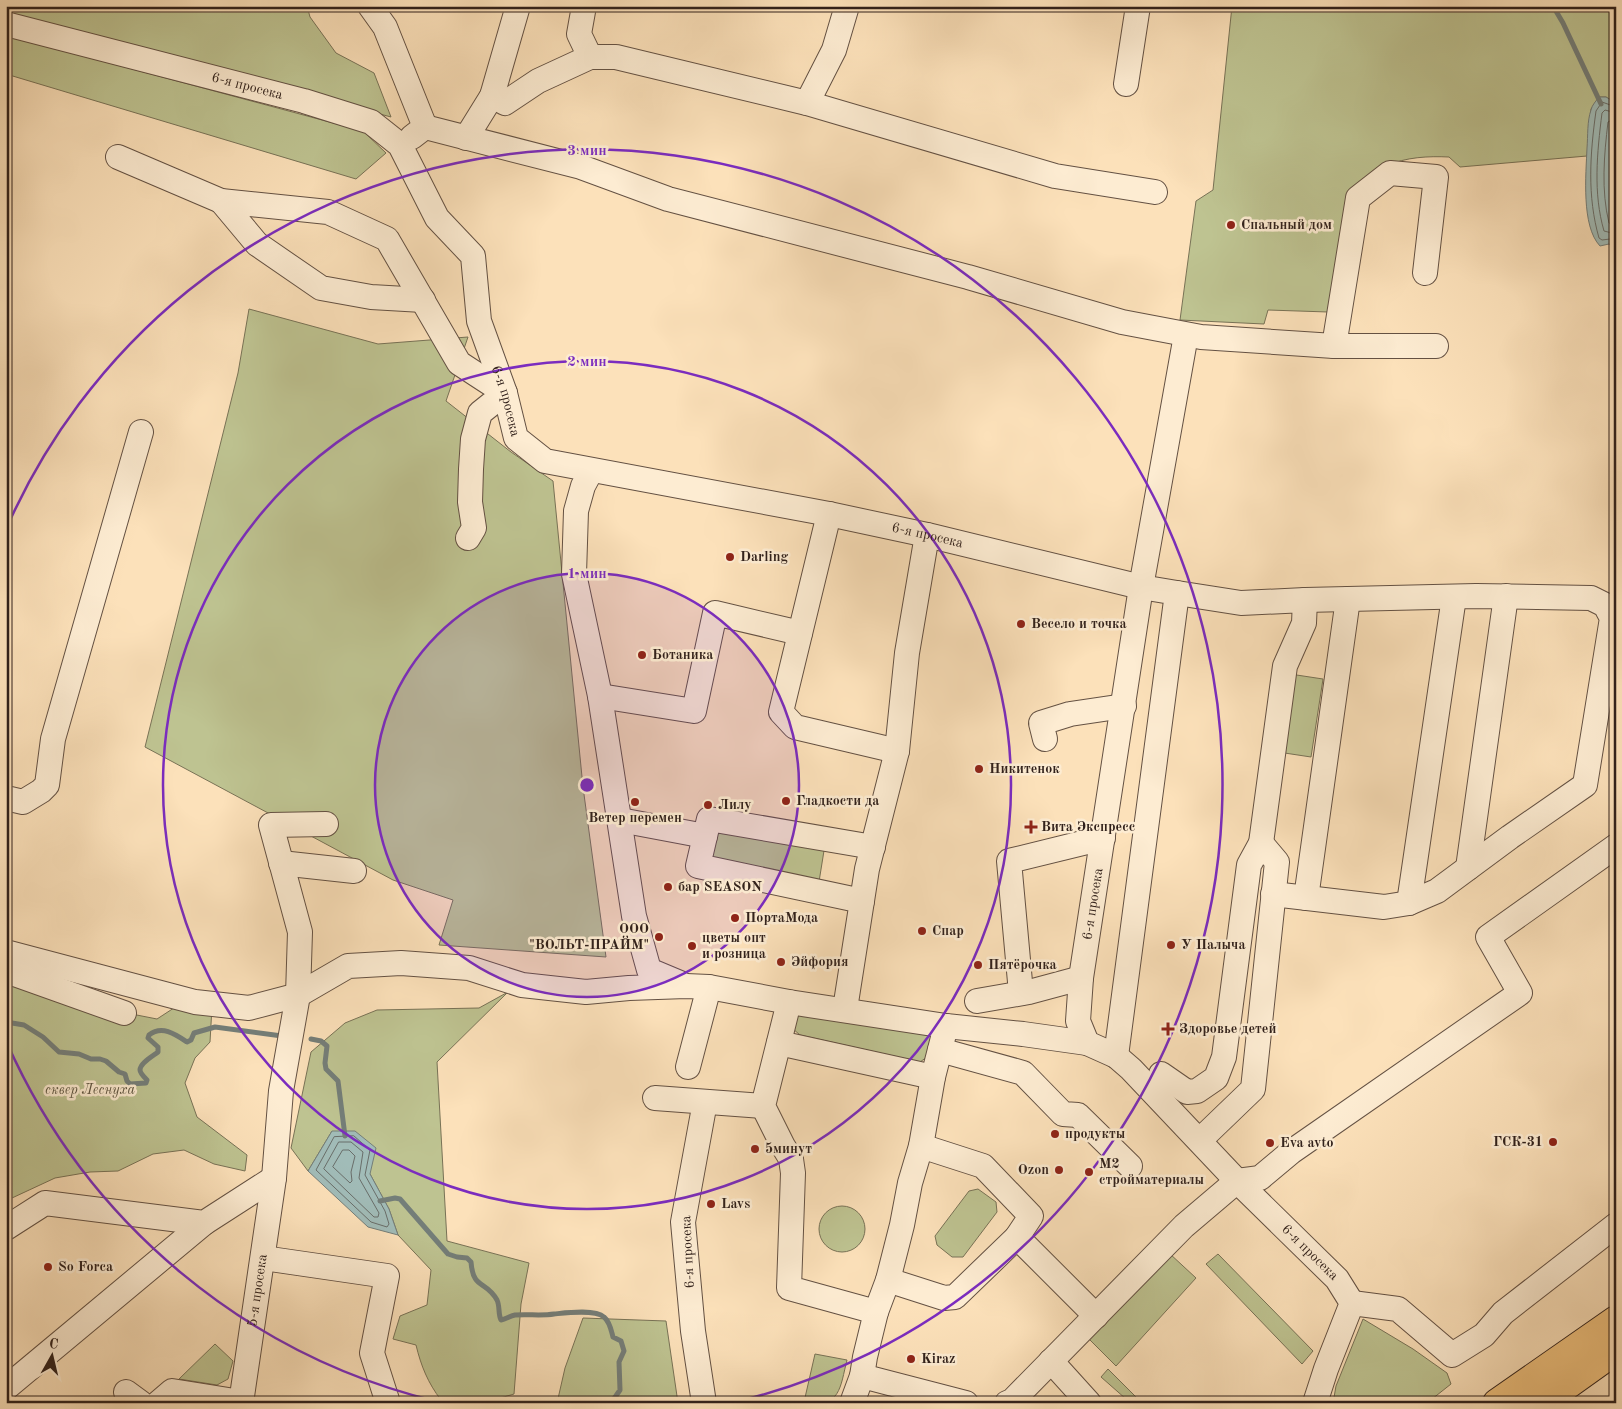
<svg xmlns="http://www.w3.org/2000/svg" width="1622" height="1409" font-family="'Old Standard TT',serif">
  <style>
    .green { fill: #bec391; stroke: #787256 }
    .water { fill: #a1bcb8; stroke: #747e79 }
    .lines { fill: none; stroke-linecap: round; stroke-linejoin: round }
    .shore { stroke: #696e6a; stroke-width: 1 }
    .stream { stroke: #747e79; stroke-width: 5 }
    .minor-casing { stroke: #645143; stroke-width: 26 }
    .major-casing { stroke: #31211b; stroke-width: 30 }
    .minor { stroke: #fdecd2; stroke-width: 24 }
    .major { stroke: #eec07d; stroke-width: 28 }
    .rail { stroke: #31211b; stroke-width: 4; stroke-dasharray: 9 9; stroke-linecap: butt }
    .ring { fill: none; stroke: #7b2cbf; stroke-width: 2.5 }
    .poi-dot { fill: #8f2418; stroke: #fdecd2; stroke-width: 2 }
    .labels { text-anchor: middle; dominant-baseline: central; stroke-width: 5; stroke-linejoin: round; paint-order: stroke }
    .street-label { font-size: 14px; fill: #31211b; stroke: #fdecd2 }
    .poi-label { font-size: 14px; font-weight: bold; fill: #31211b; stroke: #fdecd2; text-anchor: start }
    .park-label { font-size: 14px; font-style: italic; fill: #5b523e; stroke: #fdecd2 }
    .centre { fill: #7b2cbf; stroke: #fdecd2; stroke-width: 2.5 }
    .ring-label { font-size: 15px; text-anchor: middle; font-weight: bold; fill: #7b2cbf; stroke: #fdecd2; stroke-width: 5; stroke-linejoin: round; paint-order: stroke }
  </style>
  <rect width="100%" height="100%" fill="#fce1ba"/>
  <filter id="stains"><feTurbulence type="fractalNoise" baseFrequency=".004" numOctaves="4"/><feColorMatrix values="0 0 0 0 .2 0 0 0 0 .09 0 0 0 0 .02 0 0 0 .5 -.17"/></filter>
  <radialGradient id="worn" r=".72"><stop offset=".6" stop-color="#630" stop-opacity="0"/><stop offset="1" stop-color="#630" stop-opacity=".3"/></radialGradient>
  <path class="green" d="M 6,6 L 307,6 L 310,17 L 336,53 L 374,73 L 391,117 L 6,13 Z
    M 1232,6 L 1615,6 L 1616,103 L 1606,97 L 1599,97 L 1591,109 L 1587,156 L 1460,167 L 1449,157 C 1428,156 1406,157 1386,166 C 1374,172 1359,186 1348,195 L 1328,312 L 1268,310 L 1264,324 L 1180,320 L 1196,201 L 1213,190 Z
    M 6,35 L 363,131 L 386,153 L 356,179 L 6,74 Z
    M 249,309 L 378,344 L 468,337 L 446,401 L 511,452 L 553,481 L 583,787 L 606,957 L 439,945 L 453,900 L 393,880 L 145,747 L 238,373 Z
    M 1290,674 L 1323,679 L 1311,757 L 1278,752 Z
    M 721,817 L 827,832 L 818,888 L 709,865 Z
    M 6,957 L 91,1006 L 157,1019 L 180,1004 L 212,1007 L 210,1042 L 195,1058 L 185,1083 L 197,1117 L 247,1155 L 245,1171 L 214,1164 L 184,1150 L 153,1154 L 118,1171 L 90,1172 L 55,1178 L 12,1198 L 6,1204 Z
    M 508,992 L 437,1062 L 447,1241 L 529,1263 L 521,1304 L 514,1394 L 497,1399 L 441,1400 C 428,1383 421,1366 416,1345 L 393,1339 L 400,1316 L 427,1305 L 431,1270 L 398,1235 L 389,1209 L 370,1174 L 332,1131 L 308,1171 L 291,1148 L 311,1052 L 345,1023 L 377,1010 L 479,1008 Z
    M 798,1013 L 921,1031 L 931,1036 L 927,1057 L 920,1062 L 800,1035 L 792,1028 Z
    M 978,1189 L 996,1202 L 997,1212 L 963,1257 L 952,1257 L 937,1245 L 935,1236 L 969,1191 Z
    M819 1229a23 23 0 1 1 46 0a23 23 0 1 1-46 0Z
    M 1169,1253 L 1196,1278 L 1116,1366 L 1086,1336 Z
    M 1218,1254 L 1313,1351 L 1302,1364 L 1206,1264 Z
    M 583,1318 L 666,1321 L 678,1403 L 557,1403 L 565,1368 Z
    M 1363,1319 L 1413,1349 L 1447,1373 L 1451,1384 L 1427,1403 L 1333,1403 L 1336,1386 Z
    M 215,1344 L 233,1361 L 228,1379 L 217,1385 L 179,1379 Z
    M 815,1354 L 847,1360 C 840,1387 841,1409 804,1402 Z
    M 1108,1369 L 1142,1403 L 1123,1403 L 1126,1399 L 1101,1377 Z"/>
  <path class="water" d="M 1599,97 L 1606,97 L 1616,103 L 1616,248 L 1609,244 L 1600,246 C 1581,226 1586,174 1587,148 C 1588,136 1587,121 1591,110 C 1592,105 1596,101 1599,97 Z
    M 332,1131 L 355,1131 L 376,1148 L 370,1174 L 389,1209 L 398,1235 L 368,1227 L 308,1171 Z"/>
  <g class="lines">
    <path class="shore" d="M 1616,107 L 1602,102 L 1596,111 C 1590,154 1587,196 1599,238 L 1602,240 L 1610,239 L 1616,242
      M 1616,113 L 1605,110 L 1602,113 C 1597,153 1593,193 1604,231 L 1616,234
      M 1616,121 L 1610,121 L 1608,122 C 1604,155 1601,191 1609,223 L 1616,226
      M 354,1136 L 370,1150 L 365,1175 L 385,1211 L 389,1224 L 387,1227 L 371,1222 L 316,1170 L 334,1137 Z
      M 339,1142 L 351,1142 L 363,1152 L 359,1178 L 379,1213 L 378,1217 L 374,1217 L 324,1169 Z
      M 343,1150 L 349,1150 L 355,1156 L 351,1172 L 352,1181 L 350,1183 L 333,1167 Z"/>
    <path class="stream" d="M 1553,6 L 1563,23 L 1601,104
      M 6,1022 L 24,1025 L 43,1037 L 59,1052 L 79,1054 L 91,1059 L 100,1059 L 106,1061 L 119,1072 L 125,1074 L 127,1081 L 130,1084 L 146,1083 L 147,1080 C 145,1078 140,1073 140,1070 C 140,1063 153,1056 158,1052 L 158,1047 L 148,1038 L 149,1035 C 162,1025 175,1034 187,1042 L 191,1040 L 194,1033 L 215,1027 L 282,1036
      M 311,1039 L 321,1041 L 327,1046 L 325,1063 L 326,1069 L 338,1081 L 345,1136
      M 380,1201 L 395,1198 L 400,1199 L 448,1254 L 457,1257 L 467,1258 L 471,1262 C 473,1290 486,1280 497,1300 C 500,1306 498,1314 501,1320 C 506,1319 510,1316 515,1315 C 528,1314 542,1316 554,1314 C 565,1313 595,1309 604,1317 C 610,1322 611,1330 613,1337 L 621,1341 L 624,1351 L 619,1362 L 620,1390 L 611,1403"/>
    <g class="minor-casing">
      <g id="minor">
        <path d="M 370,6 L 385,27 L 425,127 L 412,137"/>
        <path d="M 584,6 L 579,34 L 590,57"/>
        <path id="s1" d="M 6,24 L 304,101 L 371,122 L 400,145 L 437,218 L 473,256 L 479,321 L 505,393 L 516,438 L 545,461 L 829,514 L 927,535 L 1141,587 L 1081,978 L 1078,1021 L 1087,1043 L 1116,1056 L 1131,1069 L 1237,1181 L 1337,1279 L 1352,1303 L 1326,1369 L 1315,1403"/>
        <path d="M 1126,84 L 1138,6"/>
        <path d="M 492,96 L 505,103 L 538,81 L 590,57 L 616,57 L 807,103 L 1055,176 L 1155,192"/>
        <path d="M 807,103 L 834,50 L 847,6"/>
        <path d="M 425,127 L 581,167 L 668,199 L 968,277 L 1122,322 L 1201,337 L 1334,346 L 1436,346"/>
        <path d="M 466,138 L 492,96 L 518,6"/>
        <path d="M 118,157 L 221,201 L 328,212 L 387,239 L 459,363 L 505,393 L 480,413 L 473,439 L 471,469 L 470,502 L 474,528 L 468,538"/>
        <path d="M 221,201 L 257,244 L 321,288 L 371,297 L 423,300"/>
        <path d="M 1334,346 L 1358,198 L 1390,173 L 1436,177 L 1425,273"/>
        <path d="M 591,471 L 583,486 L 576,511 L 574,574 L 600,696 L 634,916 L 649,970 L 680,983"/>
        <path d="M 829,514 L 781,712 L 795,727 L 897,751"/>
        <path d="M 600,696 L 694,711 L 715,613 L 800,633"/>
        <path d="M 1045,739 L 1041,723 L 1070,714 L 1124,706"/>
        <path d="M 6,798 L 23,802 L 41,791 L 47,785 L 53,739 L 141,432"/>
        <path d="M 620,820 L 705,836"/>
        <path d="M 281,863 L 354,871"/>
        <path d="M 1468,868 L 1506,596"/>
        <path d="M 1273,894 L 1384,907 L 1409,903 L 1437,891 L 1510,837 L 1585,785 L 1612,618 L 1605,605 L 1591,598 L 1476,596 L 1305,600"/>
        <path d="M 1306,898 L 1348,599"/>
        <path d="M 862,901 L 698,866 L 709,819 L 873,847"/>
        <path d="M 1409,903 L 1454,597"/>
        <path d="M 6,952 L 195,1002 L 249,1008 L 298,995 L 348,966 L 401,963 L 469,968 L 522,985 L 586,992 L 629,988 L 686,986 L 709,987 L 789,1002 L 946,1026 L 1023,1034 L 1087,1043"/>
        <path d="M 6,971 L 124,1013"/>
        <path d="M 1021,993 L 1009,861 L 1103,838"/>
        <path d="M 977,1001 L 1029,992 L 1081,978"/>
        <path d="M 789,1002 L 763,1106 L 783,1146 L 791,1159 L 793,1173 L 789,1288 L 876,1312 L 865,1357 L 862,1376 L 852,1403"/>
        <path d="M 845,1009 L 867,869 L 897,751 L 907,653 L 927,535"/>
        <path d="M 779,1043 L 933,1077"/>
        <path d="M 940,1050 L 1023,1073 L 1063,1114 L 1078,1115 L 1130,1166"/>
        <path d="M 1116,1056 L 1177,593 L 1141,587 L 1186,335"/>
        <path d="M 688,1067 L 709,987"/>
        <path d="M 1161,1074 L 1187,1092 L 1197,1091 L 1216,1078 L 1224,1057 L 1249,865 L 1261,843 L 1285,666 L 1304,623 L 1305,600 L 1241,603 L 1177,593"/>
        <path d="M 655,1098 L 763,1106"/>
        <path d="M 1200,1140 L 1253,1089 L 1277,862 L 1261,843"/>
        <path d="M 921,1146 L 983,1166 L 1031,1216 L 1017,1237"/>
        <path d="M 6,1228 L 45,1203 L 204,1223 L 274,1178"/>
        <path d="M 263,1258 L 387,1276 L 372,1353 L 388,1403"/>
        <path d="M 888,1280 L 944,1298 L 955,1297 L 1017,1237 L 1096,1316"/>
        <path d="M 1352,1303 L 1398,1309 L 1452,1355 L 1484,1335 L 1503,1313 L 1616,1225"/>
        <path d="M 876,1312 L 888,1280 L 902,1225 L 910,1183 L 921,1146 L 933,1077 L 946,1026"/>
        <path d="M 1051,1361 L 1089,1403"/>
        <path d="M 862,1376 L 966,1403"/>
        <path d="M 6,1388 L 204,1223"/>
        <path d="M 126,1392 L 141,1403"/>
        <path d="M 158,1403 L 172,1391 L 241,1402"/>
        <path id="s2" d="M 241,1403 L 274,1178 L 281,1091 L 298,995 L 300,932 L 271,825 L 326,824"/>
        <path d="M 704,1403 L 693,1331 L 683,1222 L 705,1102"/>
        <path d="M 1007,1403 L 1012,1401 L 1184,1226 L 1237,1181 L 1260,1178 L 1291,1152 L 1520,993 L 1488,937 L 1616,846"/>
      </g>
    </g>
    <g class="major-casing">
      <path id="major" d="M 1497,1403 L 1616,1320
        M 1542,1403 L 1616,1350"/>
    </g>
    <use href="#minor" class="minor"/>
    <use href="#major" class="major"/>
    <path class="rail" d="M 6,476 L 8,476"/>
  </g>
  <circle cx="587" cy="785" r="212" fill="#7b2cbf" fill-opacity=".12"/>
  <g class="ring">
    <circle cx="587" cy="785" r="212"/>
    <circle cx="587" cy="785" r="424"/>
    <path d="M439 1402A635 635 0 0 1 7 1043M7 527A635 635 0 1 1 735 1402"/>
  </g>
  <g class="poi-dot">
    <circle cx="1231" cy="225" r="5"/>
    <circle cx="730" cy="557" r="5"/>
    <circle cx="1021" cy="624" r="5"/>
    <circle cx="642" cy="655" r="5"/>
    <circle cx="979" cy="769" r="5"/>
    <circle cx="786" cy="801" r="5"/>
    <circle cx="635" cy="802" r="5"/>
    <circle cx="708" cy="805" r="5"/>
    <path d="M1028.5 819.5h5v5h5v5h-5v5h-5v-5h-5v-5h5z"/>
    <circle cx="668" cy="887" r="5"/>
    <circle cx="735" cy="918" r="5"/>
    <circle cx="922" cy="931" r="5"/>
    <circle cx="659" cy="937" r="5"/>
    <circle cx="1171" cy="945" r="5"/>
    <circle cx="692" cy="946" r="5"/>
    <circle cx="781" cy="962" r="5"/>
    <circle cx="978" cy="965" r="5"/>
    <path d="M1165.5 1021.5h5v5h5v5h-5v5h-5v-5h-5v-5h5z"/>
    <circle cx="1055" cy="1134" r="5"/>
    <circle cx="1553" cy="1142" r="5"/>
    <circle cx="1270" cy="1143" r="5"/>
    <circle cx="755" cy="1149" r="5"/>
    <circle cx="1059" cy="1170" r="5"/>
    <circle cx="1089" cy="1172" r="5"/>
    <circle cx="711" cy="1204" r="5"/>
    <circle cx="48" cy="1267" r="5"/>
    <circle cx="911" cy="1359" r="5"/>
  </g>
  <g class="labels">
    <g class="street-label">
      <text stroke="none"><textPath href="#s1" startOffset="249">6-я просека</textPath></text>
      <text stroke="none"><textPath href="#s1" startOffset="699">6-я просека</textPath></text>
      <text stroke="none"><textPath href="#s1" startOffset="1164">6-я просека</textPath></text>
      <text transform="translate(1093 904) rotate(-81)">6-я просека</text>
      <text transform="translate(688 1252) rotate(-93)">6-я просека</text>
      <text stroke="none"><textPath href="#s1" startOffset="2154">6-я просека</textPath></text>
      <text stroke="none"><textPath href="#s2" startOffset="114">5-я просека</textPath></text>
    </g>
    <g class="poi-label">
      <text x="1241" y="225">Спальный дом</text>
      <text x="740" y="557">Darling</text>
      <text x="1031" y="624">Весело и точка</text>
      <text x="652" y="655">Ботаника</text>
      <text x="989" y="769">Никитенок</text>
      <text x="796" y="801">Гладкости да</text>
      <text x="718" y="805">Лилу</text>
      <text x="635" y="818" text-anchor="middle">Ветер перемен</text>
      <text x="1041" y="827">Вита Экспресс</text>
      <text x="678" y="887">бар SEASON</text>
      <text x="745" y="918">ПортаМода</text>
      <text x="649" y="929" text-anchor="end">ООО<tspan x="649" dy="16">"ВОЛЬТ-ПРАЙМ"</tspan></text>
      <text x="932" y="931">Спар</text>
      <text x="702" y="938">цветы опт<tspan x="702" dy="16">и розница</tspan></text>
      <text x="1181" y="945">У Палыча</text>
      <text x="791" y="962">Эйфория</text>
      <text x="988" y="965">Пятёрочка</text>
      <text x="1179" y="1029">Здоровье детей</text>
      <text x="1065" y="1134">продукты</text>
      <text x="1543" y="1142" text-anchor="end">ГСК-31</text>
      <text x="1280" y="1143">Eva avto</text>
      <text x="765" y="1149">5минут</text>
      <text x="1099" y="1164">М2<tspan x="1099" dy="16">стройматериалы</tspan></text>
      <text x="1049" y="1170" text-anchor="end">Ozon</text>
      <text x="721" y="1204">Lavs</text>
      <text x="58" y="1267">So Forca</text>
      <text x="921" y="1359">Kiraz</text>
    </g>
    <g class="park-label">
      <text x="90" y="1090">сквер Леснуха</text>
    </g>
  </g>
  <circle cx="587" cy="785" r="8" class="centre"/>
  <g class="ring-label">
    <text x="587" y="155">3 мин</text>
    <text x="587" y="366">2 мин</text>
    <text x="587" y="578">1 мин</text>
  </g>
  <rect width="1622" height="1409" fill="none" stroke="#fce1ba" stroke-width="25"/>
  <rect x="8" y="8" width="1607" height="1394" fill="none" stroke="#31211b" stroke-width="2.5"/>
  <rect x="12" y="12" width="1597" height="1384" fill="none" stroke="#31211b"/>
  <g transform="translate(52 1356) rotate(8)" stroke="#fdecd2" stroke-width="4" paint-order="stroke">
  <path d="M0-4L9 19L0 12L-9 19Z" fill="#31211b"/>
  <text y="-8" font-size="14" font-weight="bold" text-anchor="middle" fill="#31211b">С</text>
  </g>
  <rect width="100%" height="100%" filter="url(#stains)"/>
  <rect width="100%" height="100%" fill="url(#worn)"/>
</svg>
